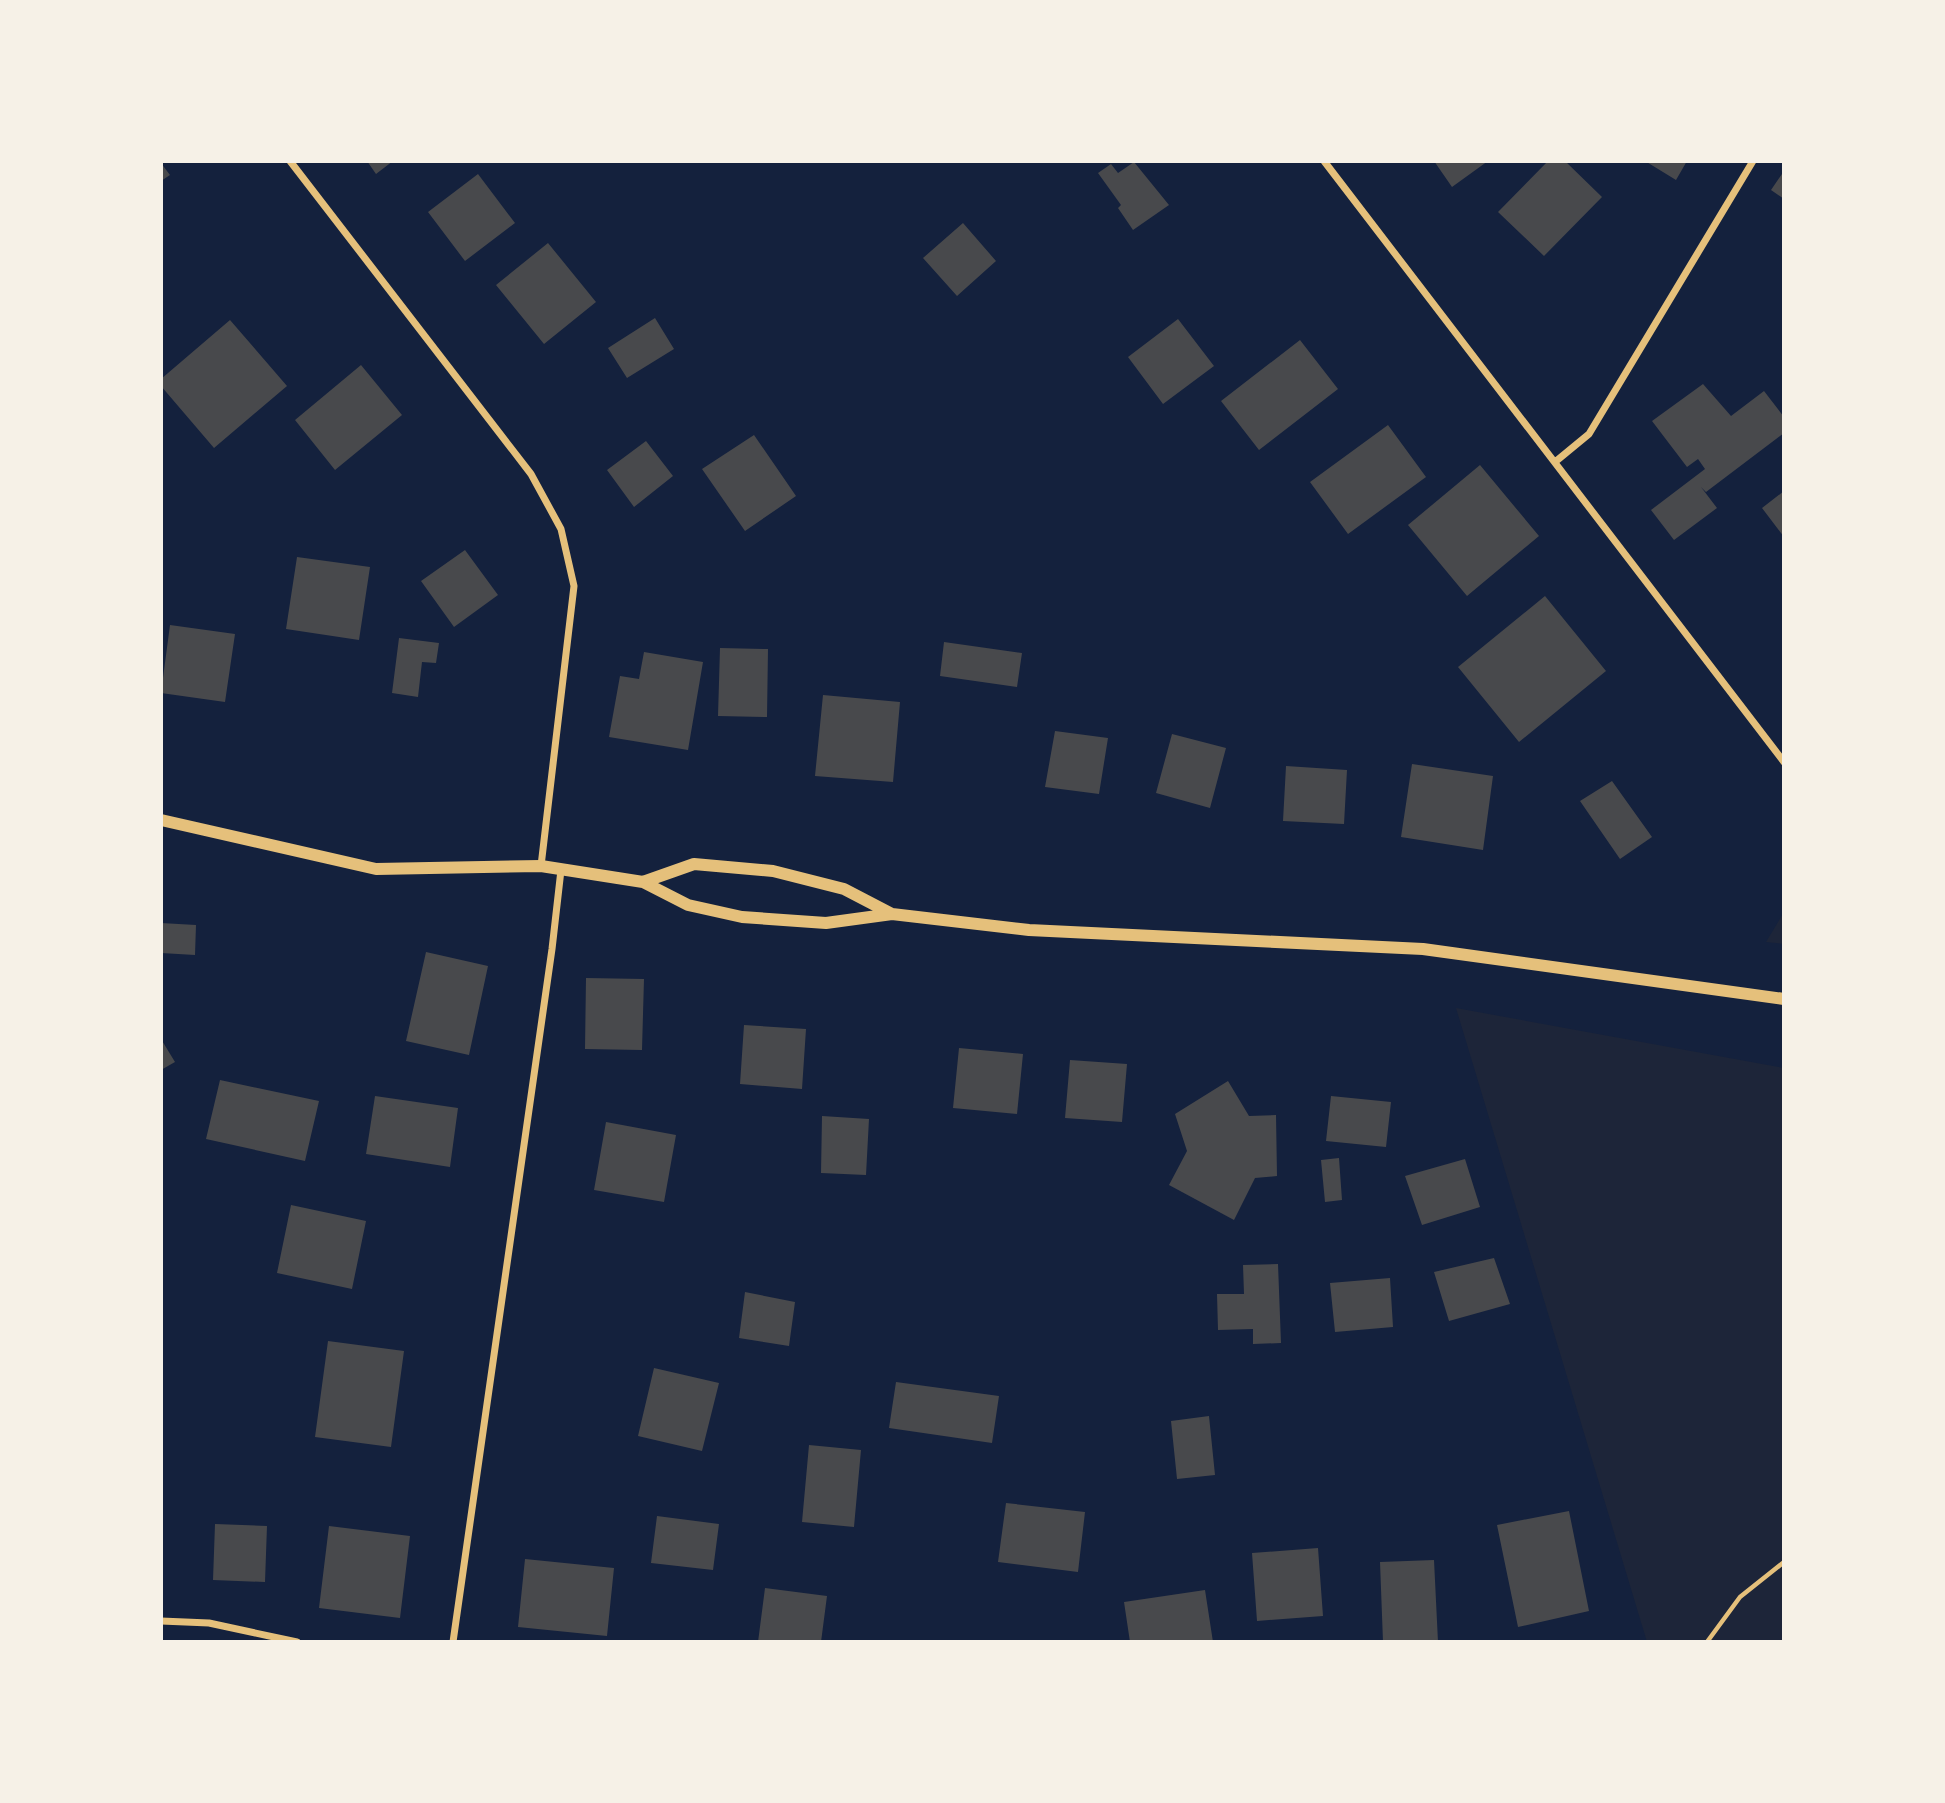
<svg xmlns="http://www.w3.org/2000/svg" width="1945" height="1803" font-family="'Exo 2',sans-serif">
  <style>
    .green { fill: #1d2539 }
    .building { fill: #48494c }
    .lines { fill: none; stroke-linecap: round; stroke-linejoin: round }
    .path { stroke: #e5c07b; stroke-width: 4.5 }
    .minor { stroke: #e5c07b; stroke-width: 7 }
    .tertiary { stroke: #e5c07b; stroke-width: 12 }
  </style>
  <rect width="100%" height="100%" fill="#14213d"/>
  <path class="green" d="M 1784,912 L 1784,944 L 1766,942 Z
    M 1456,1008 L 1784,1068 L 1784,1642 L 1647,1642 Z"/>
  <path class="building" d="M 367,161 L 393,161 L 376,174 Z
    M 1434,161 L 1488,161 L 1452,187 Z
    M 1548,161 L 1565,161 L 1602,197 L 1544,256 L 1498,212 Z
    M 1645,161 L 1687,161 L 1676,180 Z
    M 1134,162 L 1169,205 L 1133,230 L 1118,208 L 1121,205 L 1098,173 L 1111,164 L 1118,173 Z
    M 161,163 L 170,175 L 161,181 Z
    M 1784,171 L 1784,199 L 1771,190 Z
    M 478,174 L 515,223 L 465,261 L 428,212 Z
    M 963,223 L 996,261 L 957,296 L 923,258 Z
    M 548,243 L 596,302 L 544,344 L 496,285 Z
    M 655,318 L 674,349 L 627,378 L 608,348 Z
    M 1178,319 L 1214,366 L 1163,404 L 1128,357 Z
    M 230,320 L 287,386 L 214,448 L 161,386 L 161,379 Z
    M 1300,340 L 1338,389 L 1259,450 L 1221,401 Z
    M 361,365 L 402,415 L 335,470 L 295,420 Z
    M 1703,384 L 1731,416 L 1764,391 L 1784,417 L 1784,433 L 1706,492 L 1701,487 L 1717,508 L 1674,540 L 1651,510 L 1705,469 L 1698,459 L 1687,467 L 1652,421 Z
    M 1388,425 L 1426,477 L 1348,534 L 1310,482 Z
    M 754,435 L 796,496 L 745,531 L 702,469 Z
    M 646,441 L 673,476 L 634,507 L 607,470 Z
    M 1480,465 L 1539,536 L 1467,596 L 1408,525 Z
    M 1784,491 L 1784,537 L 1762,508 Z
    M 465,550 L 498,595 L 454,627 L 421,581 Z
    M 297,557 L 370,567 L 359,640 L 286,629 Z
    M 1545,596 L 1606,671 L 1519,742 L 1458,667 Z
    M 170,625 L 235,634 L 225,702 L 161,693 Z
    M 399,638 L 439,643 L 436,663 L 422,662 L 418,697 L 392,693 Z
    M 944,642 L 1022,653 L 1017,687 L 940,676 Z
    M 720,648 L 768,649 L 767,717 L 718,716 Z
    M 644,652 L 703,662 L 688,750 L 609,737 L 620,676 L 639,679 Z
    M 823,695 L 900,702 L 893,782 L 815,776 Z
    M 1055,731 L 1108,738 L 1099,794 L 1045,787 Z
    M 1172,734 L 1226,748 L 1210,808 L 1156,793 Z
    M 1412,764 L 1493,776 L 1483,850 L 1401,837 Z
    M 1286,766 L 1347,770 L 1344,824 L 1283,821 Z
    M 1612,781 L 1652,837 L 1620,859 L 1580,801 Z
    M 161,923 L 196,925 L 195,955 L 161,953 Z
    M 426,952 L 488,966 L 469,1055 L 406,1041 Z
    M 586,978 L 644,979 L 642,1050 L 585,1049 Z
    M 744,1025 L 806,1029 L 802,1089 L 740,1084 Z
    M 161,1039 L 175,1062 L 161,1070 Z
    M 959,1048 L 1023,1054 L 1017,1114 L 953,1108 Z
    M 1070,1060 L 1127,1064 L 1122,1122 L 1065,1118 Z
    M 220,1080 L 319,1101 L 305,1161 L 206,1139 Z
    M 1228,1081 L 1249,1116 L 1276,1115 L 1277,1176 L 1255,1178 L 1234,1220 L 1169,1185 L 1187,1151 L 1175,1114 Z
    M 375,1096 L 458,1108 L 450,1167 L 366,1154 Z
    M 1331,1096 L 1391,1102 L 1386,1147 L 1326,1141 Z
    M 822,1116 L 869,1119 L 866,1175 L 821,1173 Z
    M 606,1122 L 676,1135 L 664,1202 L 594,1190 Z
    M 1339,1158 L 1342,1200 L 1325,1202 L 1321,1160 Z
    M 1465,1159 L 1480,1207 L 1422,1225 L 1405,1176 Z
    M 291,1205 L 366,1221 L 352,1289 L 277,1273 Z
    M 1494,1258 L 1510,1304 L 1449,1321 L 1434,1272 Z
    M 1278,1264 L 1281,1343 L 1253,1344 L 1253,1329 L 1218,1330 L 1217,1294 L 1244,1294 L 1243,1265 Z
    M 1390,1278 L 1393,1327 L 1335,1332 L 1330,1283 Z
    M 745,1292 L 795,1302 L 789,1346 L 739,1338 Z
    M 328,1341 L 404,1351 L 391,1447 L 315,1437 Z
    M 654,1368 L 719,1383 L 702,1451 L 638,1436 Z
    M 896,1382 L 999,1396 L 992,1443 L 889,1428 Z
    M 1209,1416 L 1215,1475 L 1177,1479 L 1171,1421 Z
    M 809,1445 L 861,1450 L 854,1527 L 802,1522 Z
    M 1006,1503 L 1085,1512 L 1078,1572 L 998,1562 Z
    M 1569,1511 L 1589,1611 L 1518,1627 L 1497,1525 Z
    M 657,1516 L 719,1524 L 713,1570 L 651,1563 Z
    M 215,1524 L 267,1526 L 265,1582 L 213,1580 Z
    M 329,1526 L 410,1536 L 400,1618 L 319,1608 Z
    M 1318,1548 L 1323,1616 L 1257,1621 L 1252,1553 Z
    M 525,1559 L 614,1568 L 607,1636 L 518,1627 Z
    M 1434,1560 L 1438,1642 L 1383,1642 L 1380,1562 Z
    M 765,1588 L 827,1596 L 821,1642 L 758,1642 Z
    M 1205,1590 L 1213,1642 L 1130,1642 L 1124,1602 Z"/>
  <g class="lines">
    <path class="path" d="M 1707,1642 L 1740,1597 L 1784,1562"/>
    <path class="minor" d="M 290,161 L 531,474 L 561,529 L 574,586 L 541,866
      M 1324,161 L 1784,762
      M 1555,462 L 1589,434 L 1753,161
      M 161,1621 L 209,1623 L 297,1642
      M 453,1642 L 552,949 L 561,870"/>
    <path class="tertiary" d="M 161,820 L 376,869 L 541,866 L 643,882 L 688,905 L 742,917 L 826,923 L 892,914 L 1029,930 L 1423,949 L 1784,999
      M 643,882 L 694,864 L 773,871 L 844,889 L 892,914"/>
  </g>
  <rect width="1945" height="1803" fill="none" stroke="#f6f1e7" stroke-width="326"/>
</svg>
